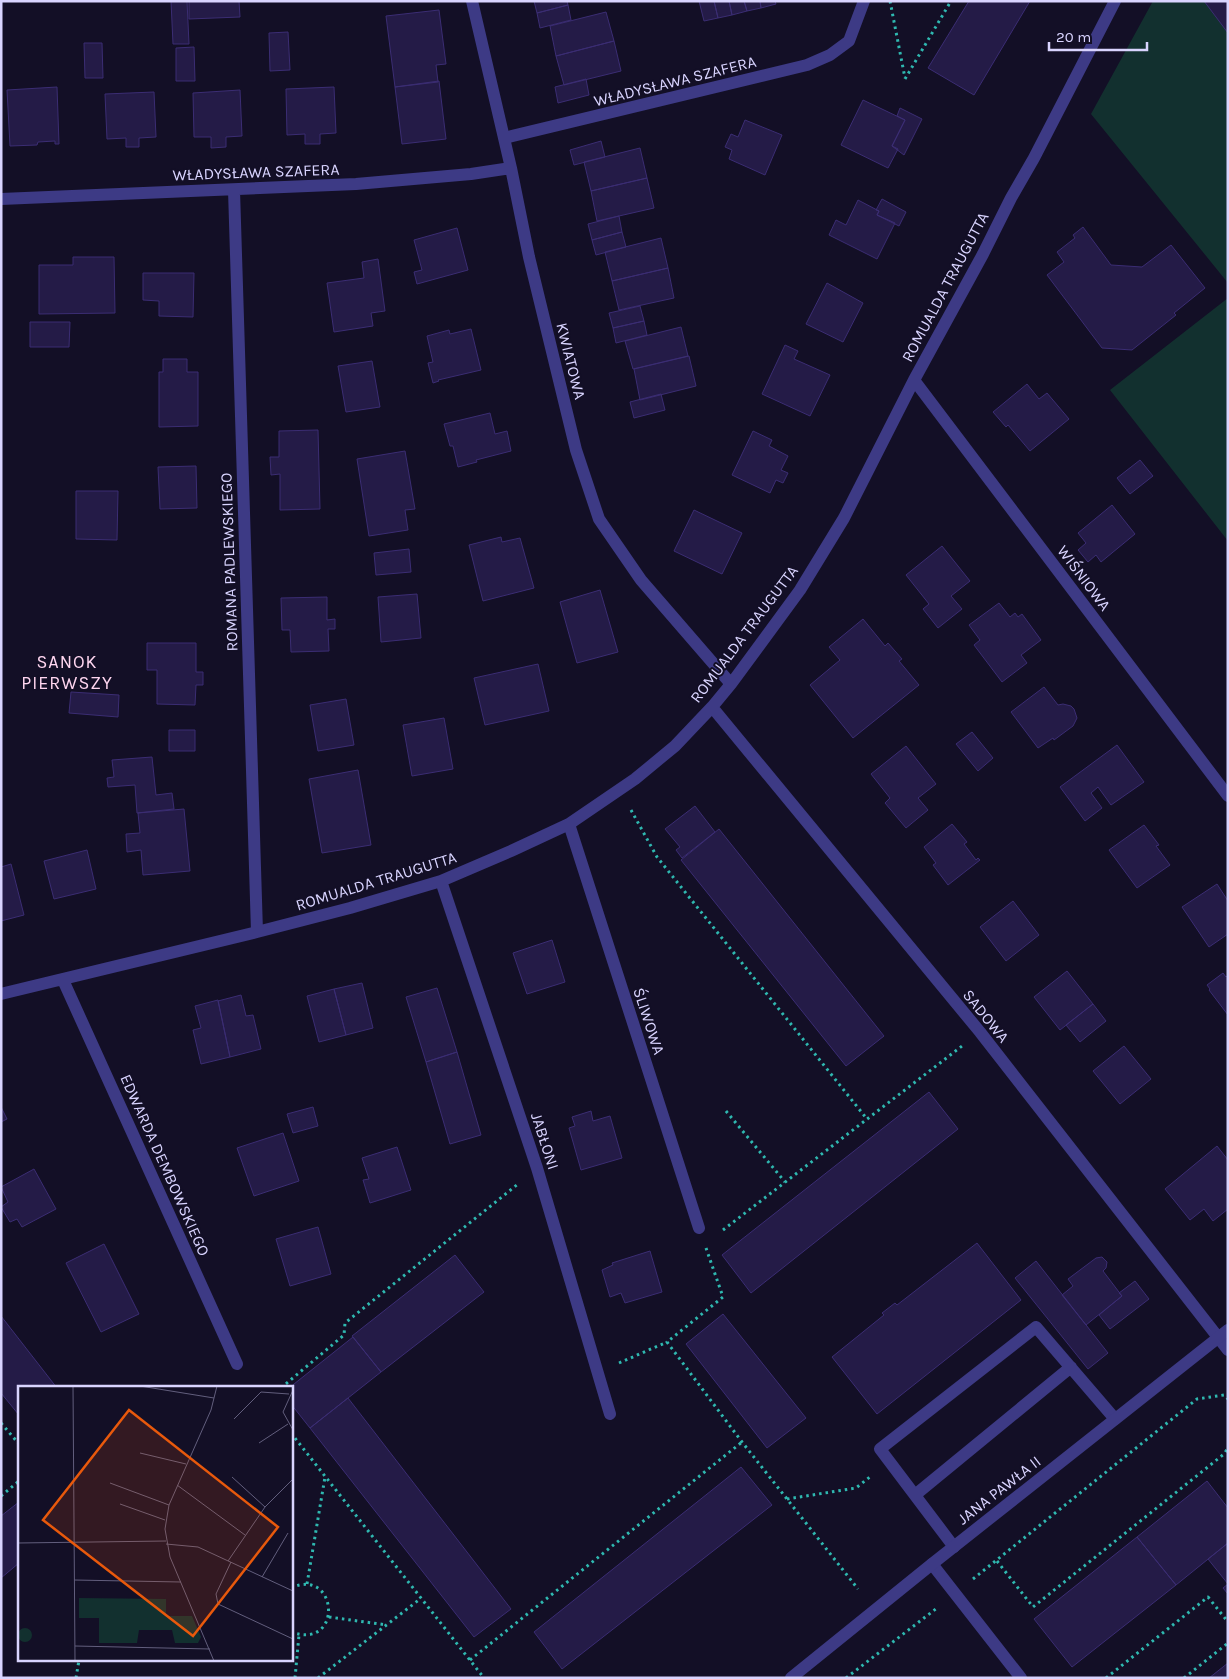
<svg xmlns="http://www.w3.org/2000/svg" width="1229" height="1679" font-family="Karla,sans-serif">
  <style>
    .green { fill: #12302f }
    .building { fill: #241b47; stroke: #3b2d73 }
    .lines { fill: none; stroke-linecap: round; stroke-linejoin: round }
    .path { stroke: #2fb8b0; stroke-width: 3; stroke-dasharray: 2.5 4; stroke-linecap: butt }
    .service { stroke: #3d3a85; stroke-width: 12 }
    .minor { stroke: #3d3a85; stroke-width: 12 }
    .tertiary { stroke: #3d3a85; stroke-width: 12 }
    .labels { text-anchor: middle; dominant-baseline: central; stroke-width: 4; stroke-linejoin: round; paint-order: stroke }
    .street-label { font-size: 16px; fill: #d9d4ff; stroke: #130f26 }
    .neighbourhood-label { font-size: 18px; letter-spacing: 1px; fill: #ffd6f0; stroke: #130f26 }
    .inset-road { fill: none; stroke: #625e7d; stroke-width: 1 }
    .view { fill: #e8590c; fill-opacity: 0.15; stroke: #e8590c; stroke-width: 2.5 }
    .inset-edge { fill: none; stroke: #d9d4ff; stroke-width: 2.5 }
  </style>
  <rect width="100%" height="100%" fill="#130f26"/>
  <path class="green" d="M 1153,1 L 1228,1 L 1228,283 L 1091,114 Z
    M 1228,298 L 1228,541 L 1110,390 Z"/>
  <path class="building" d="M 171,1 L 187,1 L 189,44 L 173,44 Z
    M 189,1 L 239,1 L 240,17 L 189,19 Z
    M 534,1 L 567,1 L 568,5 L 537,13 Z
    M 699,1 L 714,1 L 718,18 L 704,21 Z
    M 714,1 L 729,1 L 732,15 L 718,18 Z
    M 729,1 L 744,1 L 747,11 L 732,15 Z
    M 744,1 L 760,1 L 761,8 L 747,11 Z
    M 760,1 L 775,1 L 776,4 L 761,8 Z
    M 969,1 L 1030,1 L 974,95 L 928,68 Z
    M 1204,1 L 1228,1 L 1228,33 Z
    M 568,5 L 571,20 L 540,28 L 537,13 Z
    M 439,10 L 446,64 L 436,65 L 438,82 L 395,87 L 386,16 Z
    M 606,12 L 614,41 L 556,56 L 550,26 Z
    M 288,32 L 290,70 L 270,71 L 269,33 Z
    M 614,41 L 621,71 L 564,85 L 556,56 Z
    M 84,43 L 102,43 L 103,78 L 85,78 Z
    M 194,47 L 195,81 L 176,81 L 176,48 Z
    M 586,79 L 589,95 L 558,103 L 555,87 Z
    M 439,81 L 446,139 L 402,144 L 395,87 Z
    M 57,87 L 59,144 L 55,144 L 55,141 L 38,142 L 37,145 L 10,146 L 7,90 Z
    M 334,87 L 336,133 L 320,134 L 320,144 L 305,144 L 305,134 L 287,135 L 286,89 Z
    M 240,90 L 242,136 L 226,137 L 226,147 L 211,148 L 211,137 L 194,137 L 193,93 Z
    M 154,92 L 156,137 L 139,138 L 139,147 L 126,147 L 126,138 L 107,139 L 105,94 Z
    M 863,100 L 905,120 L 892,146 L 898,149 L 888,168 L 841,145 Z
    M 900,108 L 922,119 L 904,155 L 892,146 L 905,120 L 897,116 Z
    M 745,120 L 782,135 L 765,175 L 729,159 L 732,150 L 725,147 L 731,134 L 738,137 Z
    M 601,141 L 605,157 L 574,165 L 570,150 Z
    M 640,148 L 647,178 L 591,191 L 584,162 Z
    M 647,178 L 654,208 L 597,221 L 591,191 Z
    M 882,199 L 906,212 L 899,226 L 877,215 L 879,211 L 876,210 Z
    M 858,200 L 879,211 L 877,215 L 895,223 L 877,259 L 829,235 L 836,220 L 846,225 Z
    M 619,216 L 622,232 L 592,240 L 588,224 Z
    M 1083,227 L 1111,265 L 1142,267 L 1171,245 L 1205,288 L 1174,313 L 1176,315 L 1132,350 L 1102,348 L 1047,275 L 1064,262 L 1057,252 L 1075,238 L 1073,235 Z
    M 457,228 L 468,270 L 417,284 L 414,272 L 422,270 L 414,240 Z
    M 622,232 L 626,247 L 596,255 L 592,240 Z
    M 661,238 L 668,268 L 612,281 L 605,252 Z
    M 73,257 L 114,257 L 115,313 L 39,314 L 39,265 L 73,265 Z
    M 378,259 L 385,311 L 371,313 L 373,326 L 334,332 L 327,283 L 364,278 L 362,262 Z
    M 668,268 L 674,298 L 619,310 L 612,281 Z
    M 143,273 L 194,273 L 193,317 L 159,316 L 159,301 L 143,300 Z
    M 827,283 L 863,303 L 843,342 L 806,324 Z
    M 640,306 L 644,321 L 613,328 L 609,313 Z
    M 644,321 L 647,335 L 616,343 L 613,328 Z
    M 30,322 L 70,322 L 69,347 L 30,347 Z
    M 681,327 L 688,356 L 633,369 L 625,341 Z
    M 471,329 L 481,370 L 438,380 L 439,381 L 433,383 L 428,363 L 433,362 L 427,336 L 449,330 L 450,334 Z
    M 785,345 L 798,351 L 794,359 L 830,375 L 810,416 L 762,394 Z
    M 689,356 L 696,386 L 640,400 L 634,369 Z
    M 163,359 L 187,359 L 187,372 L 198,372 L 198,426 L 159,427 L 159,372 L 163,372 Z
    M 372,361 L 380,407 L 346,412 L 338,366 Z
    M 1027,384 L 1039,399 L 1047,393 L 1069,419 L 1030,451 L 1008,425 L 1006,427 L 993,412 Z
    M 661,394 L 665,410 L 634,418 L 630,402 Z
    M 490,413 L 495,434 L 507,431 L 511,451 L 476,460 L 477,462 L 458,467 L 453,446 L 450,446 L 444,424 Z
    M 318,430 L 320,509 L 280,510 L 280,474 L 271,475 L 270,457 L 279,457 L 279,431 Z
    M 753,431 L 772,440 L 769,446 L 788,456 L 781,470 L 788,473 L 783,483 L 776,480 L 770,493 L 732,475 Z
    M 405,451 L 415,509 L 405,510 L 408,530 L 369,536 L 357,459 Z
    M 1140,460 L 1153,476 L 1130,494 L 1117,478 Z
    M 196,466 L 197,508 L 160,509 L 158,467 Z
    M 76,491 L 118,491 L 117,540 L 76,539 Z
    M 1112,505 L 1135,534 L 1101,562 L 1096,555 L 1088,562 L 1078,550 L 1086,543 L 1078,533 Z
    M 694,510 L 742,533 L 722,574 L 674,551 Z
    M 501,537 L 502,542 L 520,538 L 534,588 L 483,601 L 469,545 Z
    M 942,546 L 970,581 L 951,596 L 962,609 L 938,628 L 923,609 L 929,604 L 906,575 Z
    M 409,549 L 411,572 L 376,575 L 374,553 Z
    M 600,590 L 618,652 L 577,663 L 560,602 Z
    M 417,594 L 421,638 L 381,642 L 378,597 Z
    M 327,597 L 327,620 L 335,619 L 335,629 L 328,629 L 329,651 L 291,652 L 290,630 L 282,630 L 281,598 Z
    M 999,603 L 1010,617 L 1015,613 L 1018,617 L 1022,614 L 1041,640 L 1021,655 L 1027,663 L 1002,682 L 974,645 L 980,640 L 969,625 Z
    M 863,619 L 885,646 L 888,643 L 902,659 L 899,661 L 919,685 L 853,738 L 810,685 L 840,660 L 829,647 Z
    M 147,643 L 196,643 L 196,672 L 203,672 L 203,685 L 196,685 L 195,705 L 157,704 L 157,670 L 147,670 Z
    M 538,664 L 549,711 L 485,725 L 474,678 Z
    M 1044,687 L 1058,705 L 1063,704 L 1071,706 L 1074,709 L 1077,718 L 1073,726 L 1054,740 L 1053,738 L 1038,748 L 1011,712 Z
    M 71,692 L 119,695 L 118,717 L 69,713 Z
    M 346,699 L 354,745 L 318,751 L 310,705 Z
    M 444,718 L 453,769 L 412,776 L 403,725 Z
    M 169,730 L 195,730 L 195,751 L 169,751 Z
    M 972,732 L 993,758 L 978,771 L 956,744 Z
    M 1117,745 L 1144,782 L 1111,805 L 1098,787 L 1091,793 L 1102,808 L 1085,821 L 1060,787 Z
    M 906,746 L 936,784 L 918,798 L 928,810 L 906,828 L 885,803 L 890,798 L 871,774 Z
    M 152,757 L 156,795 L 172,793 L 174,809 L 137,813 L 135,785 L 108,787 L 107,778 L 114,777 L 112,760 Z
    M 358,770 L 371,845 L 322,853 L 309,779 Z
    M 695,806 L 715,832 L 682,858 L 676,850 L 680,847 L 665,829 Z
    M 184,809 L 190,871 L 143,875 L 141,850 L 127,852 L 126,834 L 140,833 L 138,813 Z
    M 952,824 L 967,842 L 964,844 L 976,860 L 978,858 L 980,860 L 948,885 L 933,865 L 936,863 L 924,847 Z
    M 1144,825 L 1159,845 L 1156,846 L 1170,865 L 1137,888 L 1109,850 Z
    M 719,829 L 884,1036 L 846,1066 L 681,860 Z
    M 87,850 L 96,889 L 54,899 L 44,861 Z
    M 11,864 L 24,915 L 1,921 L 1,867 Z
    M 1217,884 L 1228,901 L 1228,934 L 1209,947 L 1182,907 Z
    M 1013,901 L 1039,935 L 1006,961 L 980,927 Z
    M 552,940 L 565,982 L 527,994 L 513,953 Z
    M 1067,971 L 1093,1004 L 1060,1030 L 1034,997 Z
    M 1223,973 L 1226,977 L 1228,975 L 1228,1015 L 1209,990 L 1210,989 L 1207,985 Z
    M 362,983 L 373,1028 L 346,1035 L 334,989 Z
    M 437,988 L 457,1052 L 426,1062 L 406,997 Z
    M 334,989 L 346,1035 L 319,1042 L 307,996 Z
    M 241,995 L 246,1016 L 253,1015 L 261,1049 L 230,1057 L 218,1001 Z
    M 218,1000 L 230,1057 L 201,1064 L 193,1030 L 201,1028 L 195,1006 Z
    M 1093,1004 L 1106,1021 L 1080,1042 L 1066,1025 Z
    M 1124,1046 L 1151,1079 L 1120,1104 L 1093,1071 Z
    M 457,1052 L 481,1135 L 450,1144 L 426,1062 Z
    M 929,1092 L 958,1129 L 751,1293 L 722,1255 Z
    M 1,1107 L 7,1119 L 1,1122 Z
    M 313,1107 L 318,1126 L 293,1133 L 287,1114 Z
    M 591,1111 L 593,1121 L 610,1116 L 622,1158 L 581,1170 L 569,1128 L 575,1126 L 572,1117 Z
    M 283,1133 L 299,1181 L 254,1196 L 237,1148 Z
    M 1217,1146 L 1228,1160 L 1228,1209 L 1213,1221 L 1204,1209 L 1190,1220 L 1165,1189 Z
    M 397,1147 L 411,1190 L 370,1203 L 363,1180 L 369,1179 L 362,1158 Z
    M 34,1169 L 56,1209 L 22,1227 L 17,1219 L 10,1222 L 1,1207 L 8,1202 L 1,1187 Z
    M 318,1227 L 331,1274 L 290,1286 L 276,1239 Z
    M 977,1243 L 1021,1300 L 877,1414 L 832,1357 L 884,1315 L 882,1313 L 895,1303 L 897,1305 Z
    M 104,1244 L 139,1314 L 101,1332 L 66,1263 Z
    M 650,1251 L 662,1292 L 625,1303 L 621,1293 L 610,1297 L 602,1270 L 613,1265 L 612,1263 Z
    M 455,1255 L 484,1292 L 381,1372 L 352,1336 Z
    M 1102,1257 L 1107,1262 L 1106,1268 L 1103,1271 L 1122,1296 L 1086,1325 L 1062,1295 L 1073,1286 L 1068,1279 L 1096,1258 Z
    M 1036,1261 L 1108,1353 L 1088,1369 L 1015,1278 Z
    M 1135,1281 L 1149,1299 L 1110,1329 L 1099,1315 L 1122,1296 L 1119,1293 Z
    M 723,1314 L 806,1418 L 767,1448 L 686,1344 Z
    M 1,1316 L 57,1388 L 19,1388 L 19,1415 L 1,1393 Z
    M 353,1337 L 381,1372 L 310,1428 L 291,1404 L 291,1388 L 289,1388 Z
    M 348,1398 L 511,1609 L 474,1637 L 310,1428 Z
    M 741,1467 L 772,1505 L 562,1669 L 534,1632 Z
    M 1207,1481 L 1228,1508 L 1228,1543 L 1176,1585 L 1137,1537 Z
    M 19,1502 L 19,1563 L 1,1578 L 1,1516 Z
    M 1137,1537 L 1176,1585 L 1072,1667 L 1034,1619 Z
    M 1228,1543 L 1228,1584 L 1208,1559 Z
    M 1228,1584 L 1228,1594 L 1223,1588 Z
    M 1228,1663 L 1228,1678 L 1209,1678 Z"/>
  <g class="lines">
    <path class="path" d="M 890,1 L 905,78
      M 905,79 L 951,1
      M 631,810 L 657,857 L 867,1119
      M 726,1111 L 785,1182
      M 723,1230 L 962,1046
      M 706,1248 L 723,1297 L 667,1342 L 742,1442 L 858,1589
      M 619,1363 L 667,1342
      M 162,1388 L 166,1385
      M 281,1388 L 344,1335 L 345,1323 L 518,1184
      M 1,1423 L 19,1444
      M 291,1433 L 484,1678
      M 1,1496 L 19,1481
      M 787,1499 L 856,1488 L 871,1476
      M 997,1561 L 1033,1607 L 1224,1454 L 1228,1448
      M 973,1579 L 1197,1399 L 1224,1395 L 1228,1399
      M 307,1584 L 325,1477
      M 291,1588 C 338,1566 344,1651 291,1632
      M 329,1617 L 387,1625
      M 470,1660 L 742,1442
      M 76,1678 L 79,1660
      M 295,1678 L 299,1635
      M 318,1678 L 420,1599
      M 846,1678 L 937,1608
      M 1106,1678 L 1208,1597 L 1228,1622
      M 1184,1678 L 1228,1643"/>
    <path class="service" d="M 915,1495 L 1071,1367
      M 954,1547 L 880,1449 L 1036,1327 L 1115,1419
      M 932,1564 L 1021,1678"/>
    <path class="minor" d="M 472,1 L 511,168 L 529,257 L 576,450 L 599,519 L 641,580 L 731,684
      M 504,138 L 807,65 L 830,55 L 849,41 L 864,1
      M 234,190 L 257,932
      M 1,199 L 356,184 L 471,174 L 511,168
      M 914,380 L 1228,796
      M 712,707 L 980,1032 L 1228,1350
      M 569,824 L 699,1228
      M 441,881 L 537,1168 L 610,1414
      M 63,980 L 237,1364
      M 1,994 L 257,932 L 350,908 L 441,881 L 511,851 L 569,824 L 635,779 L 675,746 L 712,707 L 731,684 L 800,590 L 844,518 L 914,380 L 983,254 L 1011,198 L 1034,158 L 1115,1"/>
    <path class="tertiary" d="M 791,1678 L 932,1564 L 1228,1330"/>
  </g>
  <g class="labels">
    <g class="street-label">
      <text transform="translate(675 81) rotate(-14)">WŁADYSŁAWA SZAFERA</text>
      <text transform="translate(256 172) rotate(-2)">WŁADYSŁAWA SZAFERA</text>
      <text transform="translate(945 287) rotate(-62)">ROMUALDA TRAUGUTTA</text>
      <text transform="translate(571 361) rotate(76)">KWIATOWA</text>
      <text transform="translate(229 562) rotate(-92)">ROMANA PADLEWSKIEGO</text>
      <text transform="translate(1084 578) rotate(53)">WIŚNIOWA</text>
      <text transform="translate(744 634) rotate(-53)">ROMUALDA TRAUGUTTA</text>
      <text transform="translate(376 881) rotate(-17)">ROMUALDA TRAUGUTTA</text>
      <text transform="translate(986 1016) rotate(51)">SADOWA</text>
      <text transform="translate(649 1021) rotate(72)">ŚLIWOWA</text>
      <text transform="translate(545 1141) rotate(72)">JABŁONI</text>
      <text transform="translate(165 1165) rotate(66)">EDWARDA DEMBOWSKIEGO</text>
      <text transform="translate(999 1490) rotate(-38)">JANA PAWŁA II</text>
    </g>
    <g class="neighbourhood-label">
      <text x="67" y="662">SANOK<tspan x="67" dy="21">PIERWSZY</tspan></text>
    </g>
  </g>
  <g transform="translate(18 1386)">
    <rect width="275" height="275" fill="#130f26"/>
    <path d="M 61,212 L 148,213 L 148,230 L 174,230 L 183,251 L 180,257 L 157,257 L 154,244 L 121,244 L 119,257 L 81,257 L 81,232 L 61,232 ZM0 249a7 7 0 1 1 14 0a7 7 0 1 1-14 0Z" fill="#12302f"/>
    <path class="inset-road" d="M 55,0 L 57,275M 122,0 L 196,12M 275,4 L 265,26 L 275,44M 216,33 L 243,6 L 271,8M 241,57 L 270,38M 122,67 L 168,78M 214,91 L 247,121M 92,97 L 151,119M 159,99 L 227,149M 102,118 L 147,134M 0,157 L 148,155M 148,158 L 180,161 L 275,205M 210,175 L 247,121 L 275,93M 213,176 L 198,208 L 200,218 L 275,253M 244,191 L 270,147M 56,194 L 163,196M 57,260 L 192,263M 196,275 L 152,171 L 147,143 L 151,119 L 193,24 L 199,0"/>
    <path class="view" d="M 111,24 L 260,141 L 175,250 L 25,134 Z"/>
    <rect width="275" height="275" class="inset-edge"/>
  </g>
  <rect width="1229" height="1679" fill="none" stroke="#d9d4ff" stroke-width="5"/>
  <path d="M1049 42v8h98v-8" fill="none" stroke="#d9d4ff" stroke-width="2.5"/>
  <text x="1056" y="42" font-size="15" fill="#d9d4ff" stroke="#130f26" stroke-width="4" paint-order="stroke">20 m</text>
</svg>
